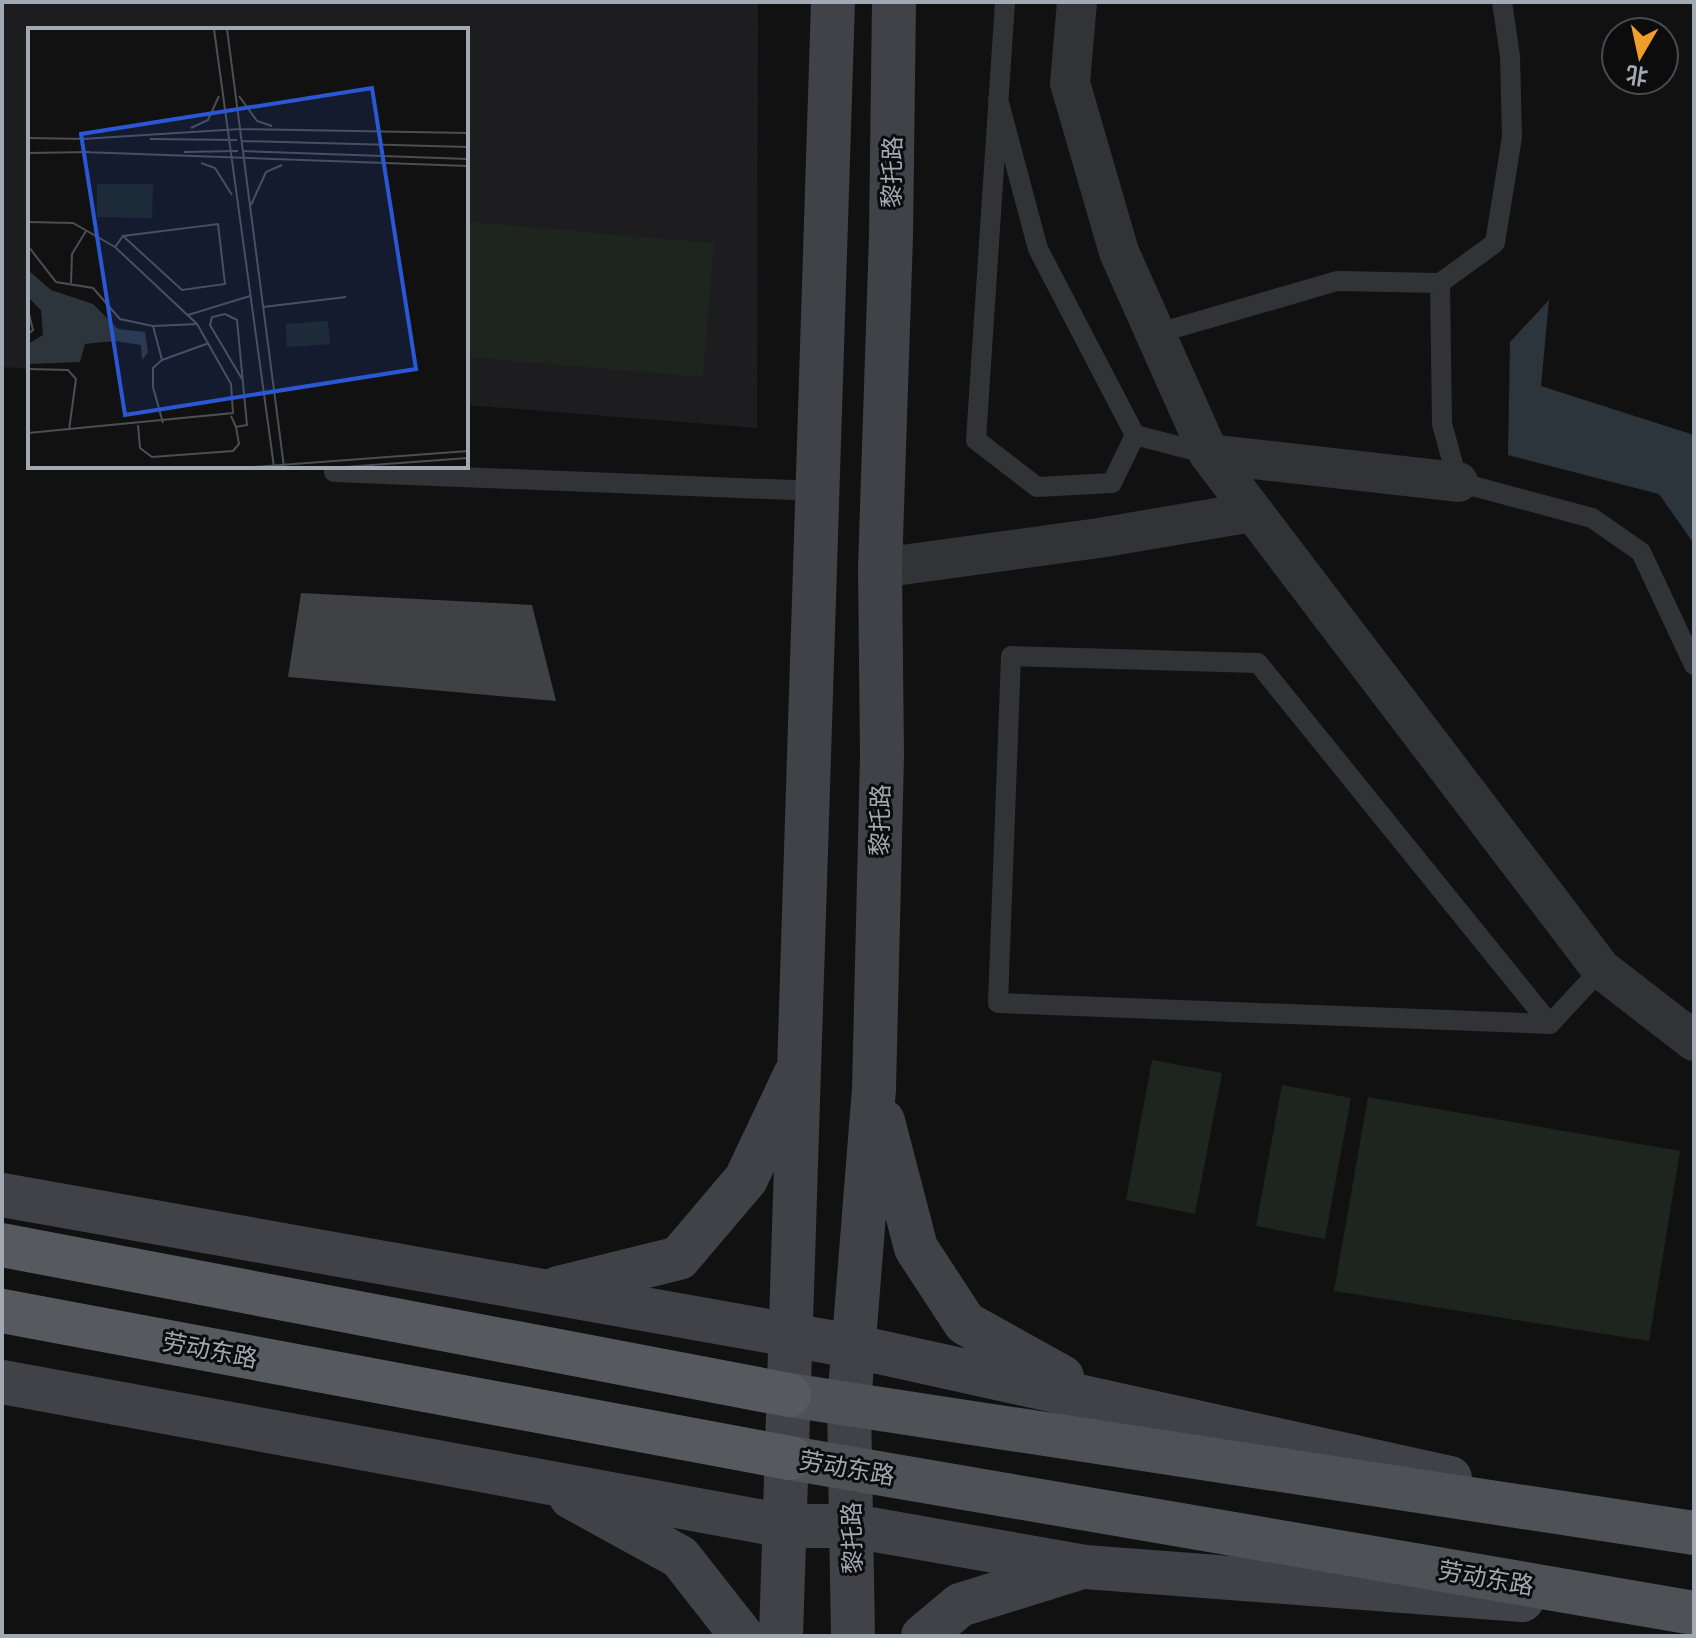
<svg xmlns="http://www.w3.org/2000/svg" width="1696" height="1638" font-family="Jost,'Noto Sans SC',sans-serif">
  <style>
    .built { fill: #1d1d1f }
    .green { fill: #1d251e }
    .water { fill: #2b353b }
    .building { fill: #404145 }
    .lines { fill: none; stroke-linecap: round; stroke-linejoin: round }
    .service { stroke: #323337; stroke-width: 20 }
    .minor { stroke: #323337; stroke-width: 40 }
    .secondary { stroke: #404247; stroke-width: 44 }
    .primary { stroke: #4e5156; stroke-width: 44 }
    .trunk { stroke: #565a5f; stroke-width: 44 }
    .labels { text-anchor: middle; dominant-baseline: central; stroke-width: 6; stroke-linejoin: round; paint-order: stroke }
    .street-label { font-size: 24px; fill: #a2a9b3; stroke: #0c0c0d }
    .inset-road { fill: none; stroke: #4b4e52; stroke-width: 2 }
    .view { fill: #2a57d4; fill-opacity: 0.15; stroke: #2a57d4; stroke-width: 4 }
    .inset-edge { fill: none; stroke: #a2a9b3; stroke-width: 4 }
  </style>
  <rect width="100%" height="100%" fill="#111112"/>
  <path class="built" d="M 2,2 L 758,2 L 757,428 L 466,405 L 466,30 L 30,30 L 30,369 L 2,367 Z"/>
  <path class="green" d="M 470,222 L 714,243 L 703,377 L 466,357 Z
    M 1152,1060 L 1222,1073 L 1195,1214 L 1126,1200 Z
    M 1282,1085 L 1351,1098 L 1325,1239 L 1256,1226 Z
    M 1368,1097 L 1680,1151 L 1649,1341 L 1334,1291 Z"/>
  <path class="water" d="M 1549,300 L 1541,386 L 1694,435 L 1694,544 L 1659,494 L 1508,455 L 1510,342 Z"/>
  <path class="building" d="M 301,593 L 532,605 L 556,701 L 288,677 Z"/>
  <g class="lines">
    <path class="service" d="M 1502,2 L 1510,56 L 1512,137 L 1495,243 L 1440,283 L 1442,424 L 1458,482 L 1592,518 L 1641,552 L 1694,665
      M 998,99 L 1038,249 L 1135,435 L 1112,483 L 1037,487 L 976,440 L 1005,2
      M 1155,334 L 1337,281 L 1440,283
      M 1135,435 L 1208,454
      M 334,472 L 817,491
      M 1550,1024 L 1258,663 L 1011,656 L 998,1003 L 1550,1024 L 1601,969"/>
    <path class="minor" d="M 1077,2 L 1070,83 L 1119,252 L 1209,454 L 1601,969 L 1694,1041
      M 1209,454 L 1458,482
      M 880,568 L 1099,538 L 1252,512"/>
    <path class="secondary" d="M 883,1121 L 916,1248 L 965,1323 L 1062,1377
      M 2,1195 L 852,1346 L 1450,1478
      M 558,1288 L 679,1258 L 746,1179 L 795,1075
      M 2,1382 L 785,1526 L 853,1526 L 1085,1567 L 1522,1600
      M 571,1497 L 680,1557 L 742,1636
      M 781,1636 L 833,2
      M 853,1636 L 849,1403 L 874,1089 L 882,755 L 880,568 L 891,236 L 894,2
      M 923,1636 L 960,1605 L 1076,1569"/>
    <path class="primary" d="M 789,1395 L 1694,1533
      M 790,1458 L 1694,1613"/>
    <path class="trunk" d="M 2,1245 L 789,1395
      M 2,1311 L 790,1458"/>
  </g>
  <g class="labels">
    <g class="street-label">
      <text transform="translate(892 172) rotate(-89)">黎托路</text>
      <text transform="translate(880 820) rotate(-89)">黎托路</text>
      <text transform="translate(210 1350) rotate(11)">劳动东路</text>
      <text transform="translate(847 1468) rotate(10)">劳动东路</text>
      <text transform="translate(852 1538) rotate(-91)">黎托路</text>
      <text transform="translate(1486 1578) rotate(10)">劳动东路</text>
    </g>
  </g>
  <g transform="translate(28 28)">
    <rect width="440" height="440" fill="#111112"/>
    <path d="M 69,156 L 125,156 L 124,190 L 69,189 ZM 300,293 L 302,316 L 259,319 L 258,296 Z" fill="#1d251e"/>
    <path d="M 0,242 L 23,262 L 65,276 L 90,301 L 117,304 L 120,324 L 114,332 L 113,317 L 87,313 L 57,316 L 52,334 L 0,336 L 0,316 L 15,307 L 13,282 L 0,269 Z" fill="#2b353b"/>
    <path class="inset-road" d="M 186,1 L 246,439M 199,1 L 256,439M 211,68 L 229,93 L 244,98M 163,100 L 180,92 L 191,68M 0,110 L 61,111M 54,111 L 212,101 L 440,105M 122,111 L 209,112M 213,113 L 440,119M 215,123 L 440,131M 55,124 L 440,138M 156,124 L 210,123M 0,125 L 62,124M 173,135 L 187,140 L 204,167M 223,177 L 238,144 L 254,137M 0,194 L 45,195 L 87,219 L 169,296 L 203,356 L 205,385 L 0,405M 0,218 L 28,254 L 65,260 L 92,291 L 125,298 L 134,332 L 125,340 L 125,359 L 135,395M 87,219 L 95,208 L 190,196 L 197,256 L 154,262 L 95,208M 43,255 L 44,226 L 58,203M 235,279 L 318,269M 0,282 L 5,302 L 0,306M 160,287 L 222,268M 125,298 L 170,296M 134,332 L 181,315M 0,341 L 40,342 L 48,351 L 41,402M 203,388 L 208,399 L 219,397 L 209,292 L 197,286 L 184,289 L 182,297 L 214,351M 110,397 L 112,420 L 124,429 L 205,423 L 211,416 L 208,399M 225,439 L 440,423M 317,439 L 440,430"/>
    <path class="view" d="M 344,60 L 388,341 L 97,387 L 53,106 Z"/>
    <rect width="440" height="440" class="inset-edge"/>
  </g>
  <rect width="1696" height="1638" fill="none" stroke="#a2a9b3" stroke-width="8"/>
  <g transform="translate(1640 56) rotate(189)"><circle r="38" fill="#0c0c0d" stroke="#484b4f" stroke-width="2"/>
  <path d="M0-6L14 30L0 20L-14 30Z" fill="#f09e2b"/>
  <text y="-12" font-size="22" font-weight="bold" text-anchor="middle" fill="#a2a9b3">北</text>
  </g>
</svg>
